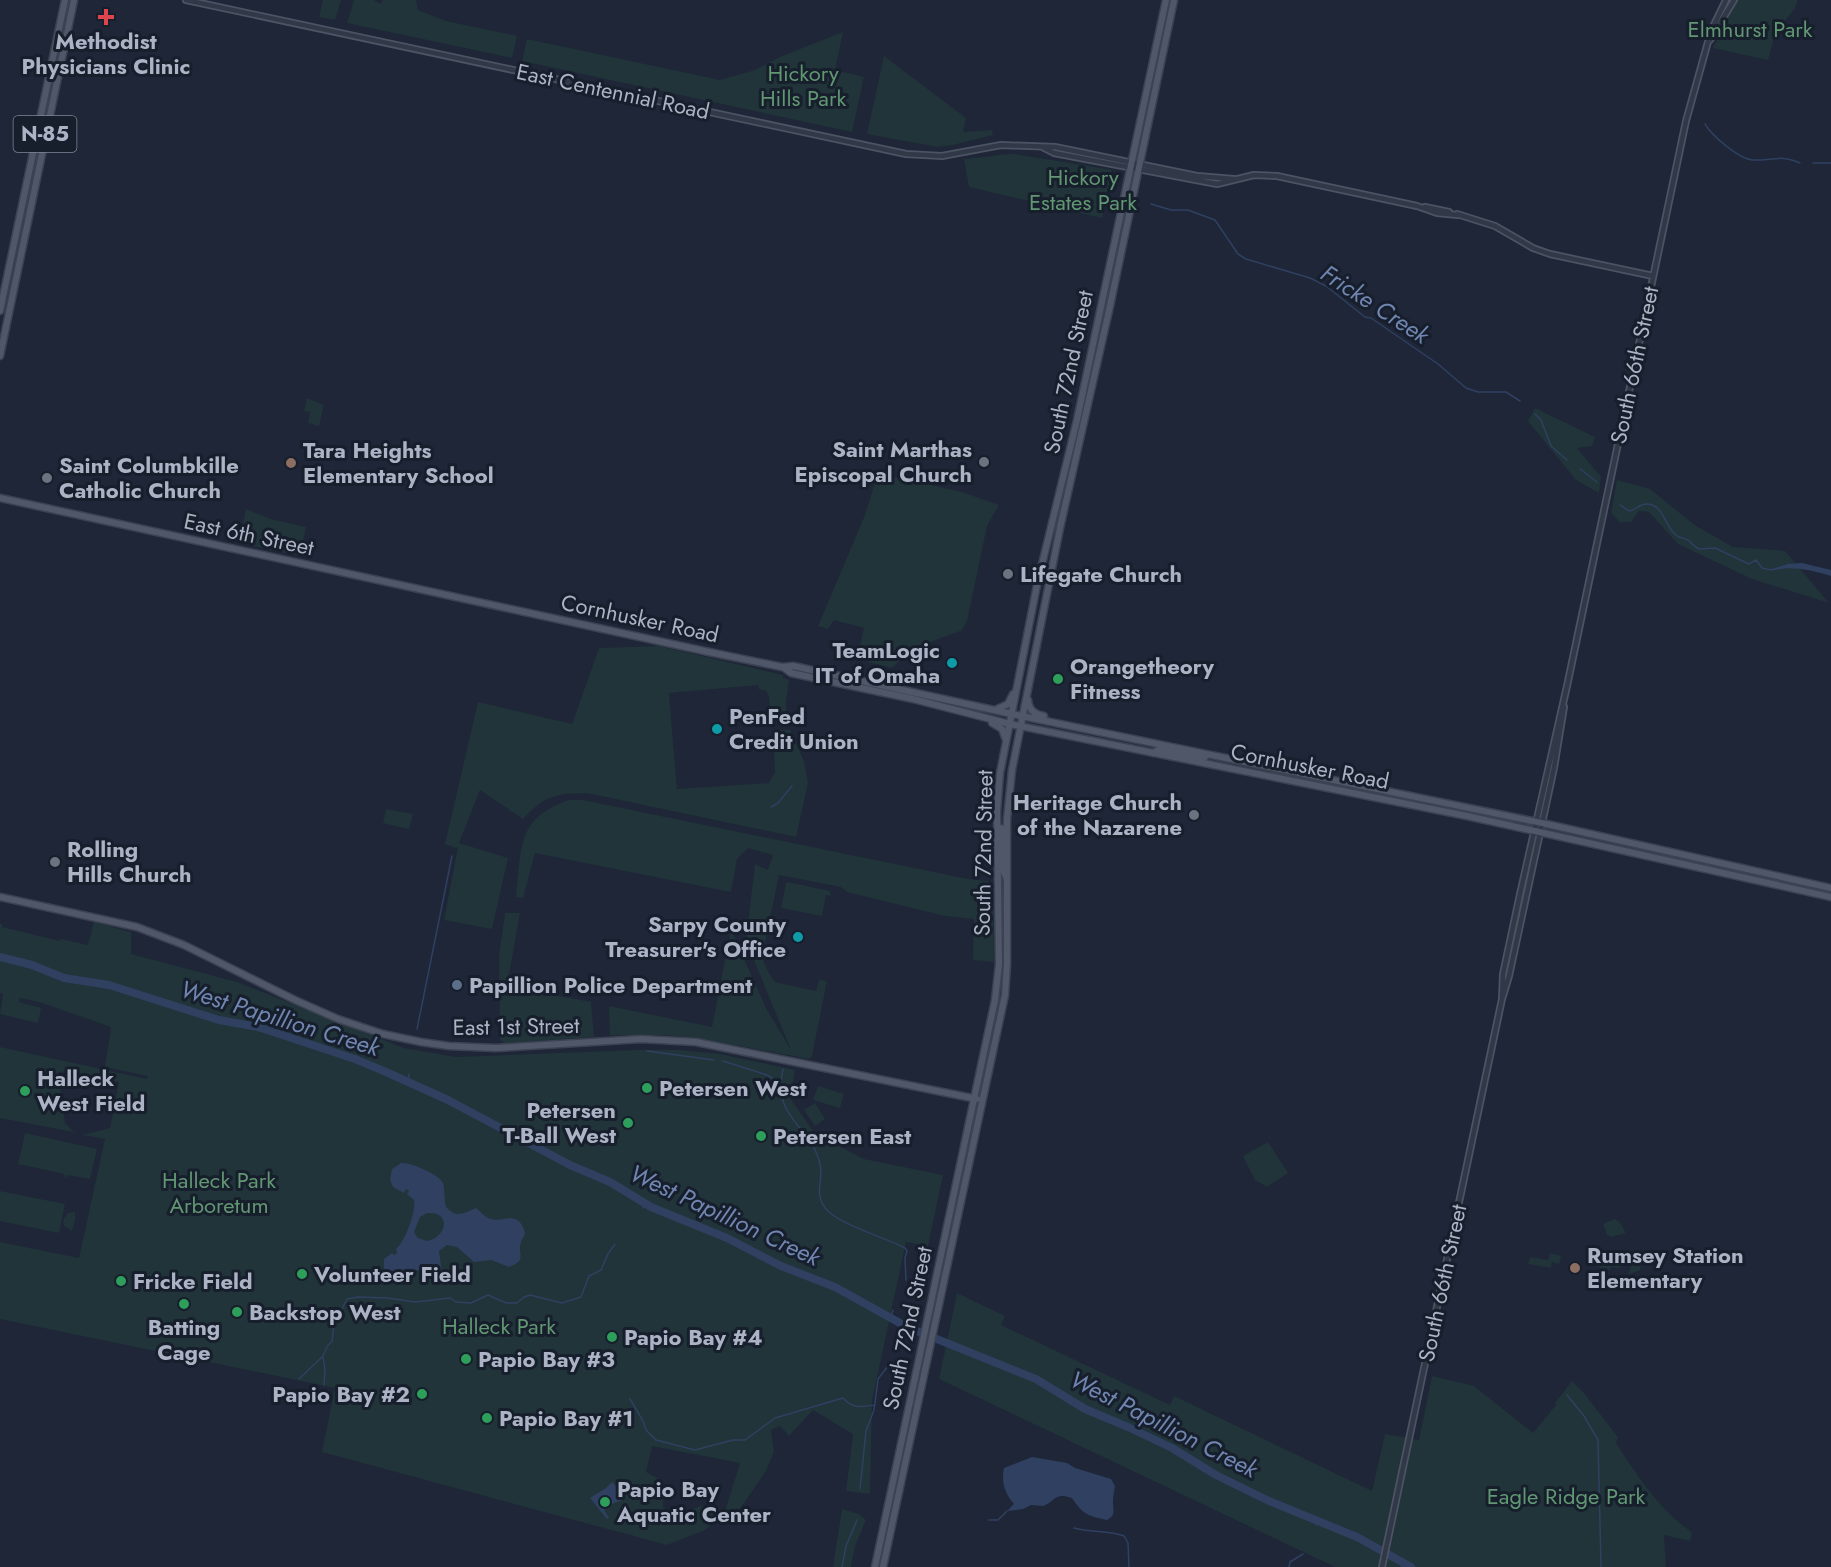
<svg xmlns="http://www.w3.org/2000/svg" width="1831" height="1567" font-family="Jost,sans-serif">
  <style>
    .green { fill: #203439; fill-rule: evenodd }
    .water { fill: #2f4061; fill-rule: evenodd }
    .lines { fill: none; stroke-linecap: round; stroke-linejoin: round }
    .stream { stroke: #2f4061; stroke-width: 1.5 }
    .river { stroke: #2f4061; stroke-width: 8 }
    .minor-casing { stroke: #4c5363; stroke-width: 8 }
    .major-casing { stroke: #3b4251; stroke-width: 9 }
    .minor { stroke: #313948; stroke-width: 4.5 }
    .major { stroke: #4f5769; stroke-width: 6 }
    .health-dot { fill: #e0444e; stroke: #171e2c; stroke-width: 2 }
    .worship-dot { fill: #6b7280; stroke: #171e2c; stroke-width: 2 }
    .education-dot { fill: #8d6e63; stroke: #171e2c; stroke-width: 2 }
    .culture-dot { fill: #0f9aa8; stroke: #171e2c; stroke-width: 2 }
    .leisure-dot { fill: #2e9e5b; stroke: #171e2c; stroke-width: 2 }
    .service-dot { fill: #5c6f8a; stroke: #171e2c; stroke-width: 2 }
    .labels { text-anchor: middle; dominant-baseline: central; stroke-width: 6; stroke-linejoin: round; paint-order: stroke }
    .shield { fill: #171e2c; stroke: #7f8697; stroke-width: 1.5 }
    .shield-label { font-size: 21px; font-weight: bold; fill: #abb3c5 }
    .park-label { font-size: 22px; fill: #619772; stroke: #171e2c }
    .poi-label { font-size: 22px; font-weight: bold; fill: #abb3c5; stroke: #171e2c; text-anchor: start }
    .street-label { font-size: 22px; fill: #abb3c5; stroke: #171e2c }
    .water-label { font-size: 24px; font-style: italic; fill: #7086b1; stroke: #171e2c }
  </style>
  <rect width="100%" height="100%" fill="#1e2638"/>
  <path class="green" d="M 323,0 L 341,0 L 335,20 L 319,17 Z
    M 354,0 L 374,0 L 380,4 L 383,0 L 416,0 L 418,10 L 446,21 L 517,36 L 512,58 L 347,23 Z
    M 1737,0 L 1798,0 L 1795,8 L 1775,34 L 1768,60 L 1713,48 Z
    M 843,32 L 835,70 L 864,77 L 852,132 L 522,61 L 527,39 L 720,80 L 755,70 L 782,56 Z
    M 884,56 L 966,118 L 963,132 L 992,130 L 993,135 L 953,145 L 937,147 L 867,134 Z
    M 1015,154 L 1112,170 L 1102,218 L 969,187 L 964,159 C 981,158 998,154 1015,154 Z
    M 307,398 L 324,405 L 319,426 L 308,423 L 310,412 L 304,411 Z
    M 1535,408 L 1595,437 L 1592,446 L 1577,448 L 1601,477 L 1599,493 L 1576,480 L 1528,421 Z
    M 882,474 L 962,492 L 999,505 L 987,526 L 967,621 L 962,630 C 945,638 926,640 914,656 L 904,656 L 892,668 L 857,659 L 864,628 L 834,620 L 828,629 L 818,626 L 865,515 L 877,476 Z
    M 1617,480 L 1650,489 L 1696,526 L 1733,547 L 1785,551 L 1829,603 L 1752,579 L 1678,544 L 1649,512 L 1639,511 L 1631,522 L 1620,522 L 1611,513 Z
    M 246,509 L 270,519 L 306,527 L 300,556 L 248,545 L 252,530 L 242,528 Z
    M 658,646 L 783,675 L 783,678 L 789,680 L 786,702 L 786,722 L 777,722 L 771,718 L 769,696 L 766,691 L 759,689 L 758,685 L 669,693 L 677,789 L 769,783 L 775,772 L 773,730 L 790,730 L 804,761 L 808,783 L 796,837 L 587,793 C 554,794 546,795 523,819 L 480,790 L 459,843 L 508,858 L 492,929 L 444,920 L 458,847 L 456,848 L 445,844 L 478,702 L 572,724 L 599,648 Z
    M 568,800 L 583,800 L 968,879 L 988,881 L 993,888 L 994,962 L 973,960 L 974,919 L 945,916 L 847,892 L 841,887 L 779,875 L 762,957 L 767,970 L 775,982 L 816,991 L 819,980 L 827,981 L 812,1056 L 809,1059 L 704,1039 L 664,1035 L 610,1035 L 609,1006 L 712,1027 L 731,930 L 766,1008 L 791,1050 L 746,941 L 755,864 L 768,870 L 773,855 L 748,848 L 737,859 L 731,892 L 535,853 L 523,898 L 516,897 C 522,849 515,819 568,800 Z
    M 386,809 L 413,814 L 409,829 L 383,823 Z
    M 788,882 L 830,891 L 831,896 L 826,895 L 822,916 L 781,908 L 786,883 Z
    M 505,913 L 520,913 L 507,986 L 591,1002 L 594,1037 L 505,1043 L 500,1040 L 499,956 Z
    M 94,922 L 131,932 L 131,954 L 237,982 L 404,1048 L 456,1057 L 636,1050 L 679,1050 L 720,1054 L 795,1070 L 790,1098 L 815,1134 L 864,1159 L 943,1175 L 928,1246 L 906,1242 L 872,1401 L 870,1494 L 846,1491 L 853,1434 L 813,1410 L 789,1436 L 780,1426 L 771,1430 L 774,1452 L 766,1471 L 735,1516 L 725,1511 L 740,1463 L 652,1446 L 646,1472 L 663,1481 L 663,1507 C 685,1526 686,1507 704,1506 C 709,1506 715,1508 720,1509 L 719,1518 L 705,1530 L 667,1545 L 322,1452 L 335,1388 L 0,1319 L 0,1242 L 79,1258 L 105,1139 L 84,1135 L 78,1136 L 73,1132 L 0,1118 L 0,1047 L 147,1079 L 148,1076 L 105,1067 L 111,1027 L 39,1002 L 20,998 L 19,1002 L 41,1008 L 38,1023 L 0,1014 L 3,994 L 0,993 L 0,924 L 2,924 L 2,927 L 60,941 L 61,939 L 88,945 ZM 70,1071 L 119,1082 L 110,1128 L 78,1136 L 65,1123 L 58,1072 Z
    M 818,1086 L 844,1094 L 840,1108 L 813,1100 Z
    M 815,1103 L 825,1119 L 815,1126 L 804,1110 Z
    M 25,1133 L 97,1149 L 90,1179 L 68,1175 L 65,1178 L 64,1174 L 18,1164 Z
    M 1268,1142 L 1288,1173 L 1267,1187 L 1255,1180 L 1243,1156 Z
    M 0,1191 L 65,1204 L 59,1233 L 0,1221 Z
    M 75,1212 L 75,1220 L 72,1231 L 64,1226 L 63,1220 L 68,1213 Z
    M 1614,1219 L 1619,1221 L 1626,1233 L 1611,1237 L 1607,1235 L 1603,1224 Z
    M 1550,1253 L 1561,1256 L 1559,1264 L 1552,1262 L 1551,1268 L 1528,1264 L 1530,1257 L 1548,1260 Z
    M 1622,1254 L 1634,1257 L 1634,1263 L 1641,1265 L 1640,1270 L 1628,1275 L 1632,1263 L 1621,1261 L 1620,1268 L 1611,1267 L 1610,1270 L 1599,1268 L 1600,1263 L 1611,1265 L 1613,1256 L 1621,1257 Z
    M 957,1293 L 1005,1316 L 1001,1325 L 1170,1405 L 1174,1396 L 1372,1491 L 1385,1434 L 1419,1440 L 1432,1376 L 1474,1386 L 1533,1433 L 1556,1405 L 1555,1403 L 1572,1381 L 1583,1392 L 1618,1437 L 1616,1443 C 1637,1475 1660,1511 1692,1532 L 1690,1541 L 1664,1535 L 1666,1567 L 1335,1567 L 939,1379 Z
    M 842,1509 L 859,1514 L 866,1520 L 855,1546 L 851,1567 L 833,1567 Z"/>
  <path class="water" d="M 1802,563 L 1831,570 L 1831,576 C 1809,569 1791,566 1768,570 L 1788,564 Z
    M 401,1163 C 411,1162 440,1175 443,1183 C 445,1191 444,1200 446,1207 C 457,1219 463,1213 476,1208 C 480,1211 484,1216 488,1218 C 503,1225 518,1207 525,1233 C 524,1237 522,1239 521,1242 C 517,1255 528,1260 509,1267 L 491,1260 L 474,1262 L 457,1247 L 447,1245 L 439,1251 L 442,1273 L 438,1276 C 430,1275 423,1269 415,1270 C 402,1272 381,1286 384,1259 L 392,1253 L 394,1255 L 397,1253 L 396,1249 C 405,1242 416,1212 414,1200 L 407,1194 L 409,1191 L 406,1189 L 404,1193 L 393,1187 L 390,1180 L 392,1169 ZM 427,1213 C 452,1211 447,1237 427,1241 L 418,1238 L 414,1232 L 420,1217 Z
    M 1032,1457 L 1067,1463 L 1075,1468 L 1111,1479 L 1115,1486 C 1114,1491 1113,1497 1113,1502 C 1113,1511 1116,1515 1107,1520 C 1087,1516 1083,1514 1072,1498 C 1054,1492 1057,1500 1043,1506 L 1031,1505 L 1023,1509 L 1007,1511 L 1014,1504 C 1005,1494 1001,1482 1004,1468 Z
    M 612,1482 L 619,1489 L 623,1500 L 614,1503 L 604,1510 L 609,1518 L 607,1519 L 590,1498 L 606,1488 Z"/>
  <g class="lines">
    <path class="stream" d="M 1705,124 C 1712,136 1739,159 1753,160 C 1772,161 1780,154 1800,163
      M 1813,163 L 1831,163
      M 1151,204 L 1171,210 L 1188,210 L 1215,220 L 1238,254 L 1246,259 L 1310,278 L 1326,286 L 1365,317 L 1371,318 L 1438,364 L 1466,388 L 1478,392 L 1506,392 L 1520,401
      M 1535,414 L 1541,420 L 1551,446 L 1567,460
      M 1580,469 L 1597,482
      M 1620,505 L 1629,511 C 1635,510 1640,504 1646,504 C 1664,504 1664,525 1675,534 C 1678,538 1684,538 1688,540 C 1692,543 1694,547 1699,549 L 1715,548 L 1749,564 L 1756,560 L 1762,568 L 1771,570 L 1787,567
      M 771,807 L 778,803 L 792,786
      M 417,1029 L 452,856
      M 647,1051 L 714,1060
      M 723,1061 L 767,1075 L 780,1083
      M 783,1069 C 772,1120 810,1123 820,1164 C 824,1180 813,1194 826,1209 C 840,1225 884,1237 905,1248 L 907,1251 L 905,1258 L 906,1280
      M 409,1082 L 409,1074
      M 643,1208 L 646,1204
      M 891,1317 L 893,1310
      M 903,1334 L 907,1327
      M 323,1357 L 325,1369 L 324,1385
      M 299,1379 L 323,1356 L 328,1345 L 332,1342 L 334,1324 L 347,1299 L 358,1297 L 387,1298 L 415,1302 L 450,1298 L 456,1302 L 471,1303 L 488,1295 L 506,1303 L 517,1303 L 524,1297 L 530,1295 L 562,1303 L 581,1297 L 589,1276 L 601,1270 L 608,1254 L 615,1244
      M 1567,1395 L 1584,1416 L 1598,1440 L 1601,1567
      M 630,1399 L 643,1421 L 646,1430 L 656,1440 L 695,1450 L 733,1440 L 745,1440 L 775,1418 L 843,1398 C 853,1409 861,1407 875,1405
      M 860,1489 L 866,1431 L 874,1410 L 878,1379 L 888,1366
      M 989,1520 L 998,1520 L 1007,1511
      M 1316,1525 L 1320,1522
      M 1074,1528 C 1091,1533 1108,1530 1124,1536 L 1128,1543 L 1129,1567
      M 842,1567 L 846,1546 L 857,1520
      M 1289,1567 L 1290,1562 L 1303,1554
      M 1401,1567 L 1405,1564"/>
    <path class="river" d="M 0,957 L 32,965 L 64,978 L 109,985 L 219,1020 L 258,1027 L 355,1059 L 386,1072 L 448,1100 L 570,1165 L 610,1182 L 651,1207 L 727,1238 L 781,1266 L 835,1287 L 907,1327 L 1036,1379 L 1085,1409 L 1128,1427 L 1172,1448 L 1216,1475 L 1269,1501 L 1357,1537 L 1411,1567"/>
    <g class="minor-casing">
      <path id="minor" d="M 186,0 L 906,154 L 942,156 L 1001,145 L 1055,147 L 1197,176 L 1234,179
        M 1710,40 L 1734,0
        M 1044,148 L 1054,153 L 1217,184 L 1254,175 L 1277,176 L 1417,206 L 1437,213 L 1458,215
        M 1425,207 L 1449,212
        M 1457,214 L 1495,226 L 1533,248 L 1550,254 L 1653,276
        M 1502,999 L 1503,974 L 1520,894 L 1567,686 L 1686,121 L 1711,31 L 1726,0
        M 1382,1567 L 1502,999 L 1509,976 L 1554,768 L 1564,707"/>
    </g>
    <g class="major-casing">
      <path id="major" d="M 0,311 L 65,0
        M 0,356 L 74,0
        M 0,498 L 709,652 L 782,667 L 793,666 L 1012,714 L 1542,823 L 1831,888
        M 783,667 L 791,673 L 913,699 L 1010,724 L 1467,816 L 1831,897
        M 1028,700 C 1029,710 1034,714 1044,716
        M 997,709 L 1008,704 L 1013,694
        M 992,723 L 1002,729 L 1006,740
        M 1153,753 L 1160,749 L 1205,757
        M 1001,828 L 1003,870 L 1006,877
        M 0,897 L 137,927 L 184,945 L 295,1000 L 338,1019 L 383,1034 L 421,1042 L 449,1046 L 496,1048 L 641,1039 L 696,1042 L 977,1099
        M 875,1567 L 995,1000 L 999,964 L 997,812 L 1000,773 L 1037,585 L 1077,420 L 1166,0
        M 883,1567 L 1005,995 L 1007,964 L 1007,819 L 1012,770 L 1060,528 L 1110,306 L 1174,0"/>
    </g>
    <use href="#minor" class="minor"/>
    <use href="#major" class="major"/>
  </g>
  <path class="health-dot" d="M103 8h6v6h6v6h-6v6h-6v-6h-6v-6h6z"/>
  <g class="worship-dot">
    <circle cx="984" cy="462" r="6"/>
    <circle cx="47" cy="478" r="6"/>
    <circle cx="1008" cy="574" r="6"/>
    <circle cx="1194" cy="815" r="6"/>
    <circle cx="55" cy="862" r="6"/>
  </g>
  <g class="education-dot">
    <circle cx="291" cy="463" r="6"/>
    <circle cx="1575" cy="1268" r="6"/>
  </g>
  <g class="culture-dot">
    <circle cx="952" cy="663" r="6"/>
    <circle cx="717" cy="729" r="6"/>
    <circle cx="798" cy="937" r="6"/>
  </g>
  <g class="leisure-dot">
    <circle cx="1058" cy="679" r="6"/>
    <circle cx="647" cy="1088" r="6"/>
    <circle cx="25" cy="1091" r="6"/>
    <circle cx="628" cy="1123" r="6"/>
    <circle cx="761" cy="1136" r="6"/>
    <circle cx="302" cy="1274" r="6"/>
    <circle cx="121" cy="1281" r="6"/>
    <circle cx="184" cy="1304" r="6"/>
    <circle cx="237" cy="1312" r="6"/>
    <circle cx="612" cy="1337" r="6"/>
    <circle cx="466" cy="1359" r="6"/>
    <circle cx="422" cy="1394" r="6"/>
    <circle cx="487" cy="1418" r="6"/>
    <circle cx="605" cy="1502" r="6"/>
  </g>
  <circle class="service-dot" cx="457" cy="985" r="6"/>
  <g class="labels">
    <rect class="shield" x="13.5" y="116" width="63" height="36" rx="4.5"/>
    <g class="shield-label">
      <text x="45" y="134">N-85</text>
    </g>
    <g class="park-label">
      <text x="1750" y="29">Elmhurst Park</text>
      <text x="803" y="73">Hickory<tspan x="803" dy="25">Hills Park</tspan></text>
      <text x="1083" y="177">Hickory<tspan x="1083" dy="25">Estates Park</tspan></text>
      <text x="219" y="1180">Halleck Park<tspan x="219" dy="25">Arboretum</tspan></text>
      <text x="499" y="1326">Halleck Park</text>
      <text x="1566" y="1496">Eagle Ridge Park</text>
    </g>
    <g class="poi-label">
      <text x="106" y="41" text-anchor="middle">Methodist<tspan x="106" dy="25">Physicians Clinic</tspan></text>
      <text x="972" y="449" text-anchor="end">Saint Marthas<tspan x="972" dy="25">Episcopal Church</tspan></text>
      <text x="303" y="450">Tara Heights<tspan x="303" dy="25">Elementary School</tspan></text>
      <text x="59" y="465">Saint Columbkille<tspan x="59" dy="25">Catholic Church</tspan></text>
      <text x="1020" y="574">Lifegate Church</text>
      <text x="940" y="650" text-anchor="end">TeamLogic<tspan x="940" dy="25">IT of Omaha</tspan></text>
      <text x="1070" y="666">Orangetheory<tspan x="1070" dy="25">Fitness</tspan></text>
      <text x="729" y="716">PenFed<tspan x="729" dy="25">Credit Union</tspan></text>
      <text x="1182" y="802" text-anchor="end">Heritage Church<tspan x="1182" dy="25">of the Nazarene</tspan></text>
      <text x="67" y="849">Rolling<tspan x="67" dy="25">Hills Church</tspan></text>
      <text x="786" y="924" text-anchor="end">Sarpy County<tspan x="786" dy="25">Treasurer's Office</tspan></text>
      <text x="469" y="985">Papillion Police Department</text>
      <text x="37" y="1078">Halleck<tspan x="37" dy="25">West Field</tspan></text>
      <text x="659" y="1088">Petersen West</text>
      <text x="616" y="1110" text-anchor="end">Petersen<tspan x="616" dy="25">T-Ball West</tspan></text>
      <text x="773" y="1136">Petersen East</text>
      <text x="1587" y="1255">Rumsey Station<tspan x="1587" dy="25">Elementary</tspan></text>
      <text x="314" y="1274">Volunteer Field</text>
      <text x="133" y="1281">Fricke Field</text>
      <text x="249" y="1312">Backstop West</text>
      <text x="184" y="1327" text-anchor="middle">Batting<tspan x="184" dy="25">Cage</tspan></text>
      <text x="624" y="1337">Papio Bay #4</text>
      <text x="478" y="1359">Papio Bay #3</text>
      <text x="410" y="1394" text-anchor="end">Papio Bay #2</text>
      <text x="499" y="1418">Papio Bay #1</text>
      <text x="617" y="1489">Papio Bay<tspan x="617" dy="25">Aquatic Center</tspan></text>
    </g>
    <g class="street-label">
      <text transform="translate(613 91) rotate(12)">East Centennial Road</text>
      <text transform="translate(1634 365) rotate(-78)">South 66th Street</text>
      <text transform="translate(1068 372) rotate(-78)">South 72nd Street</text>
      <text transform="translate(249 534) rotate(12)">East 6th Street</text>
      <text transform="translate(640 618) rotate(12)">Cornhusker Road</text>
      <text transform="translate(1310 766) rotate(11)">Cornhusker Road</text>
      <text transform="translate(983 853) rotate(-89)">South 72nd Street</text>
      <text transform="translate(516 1026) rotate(-1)">East 1st Street</text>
      <text transform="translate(1442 1283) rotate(-78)">South 66th Street</text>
      <text transform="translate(907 1328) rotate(-78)">South 72nd Street</text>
    </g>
    <g class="water-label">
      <text transform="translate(1375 304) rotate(33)">Fricke Creek</text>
      <text transform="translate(280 1018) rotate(17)">West Papillion Creek</text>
      <text transform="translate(725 1215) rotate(25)">West Papillion Creek</text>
      <text transform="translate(1164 1424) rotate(27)">West Papillion Creek</text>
    </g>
  </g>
</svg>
